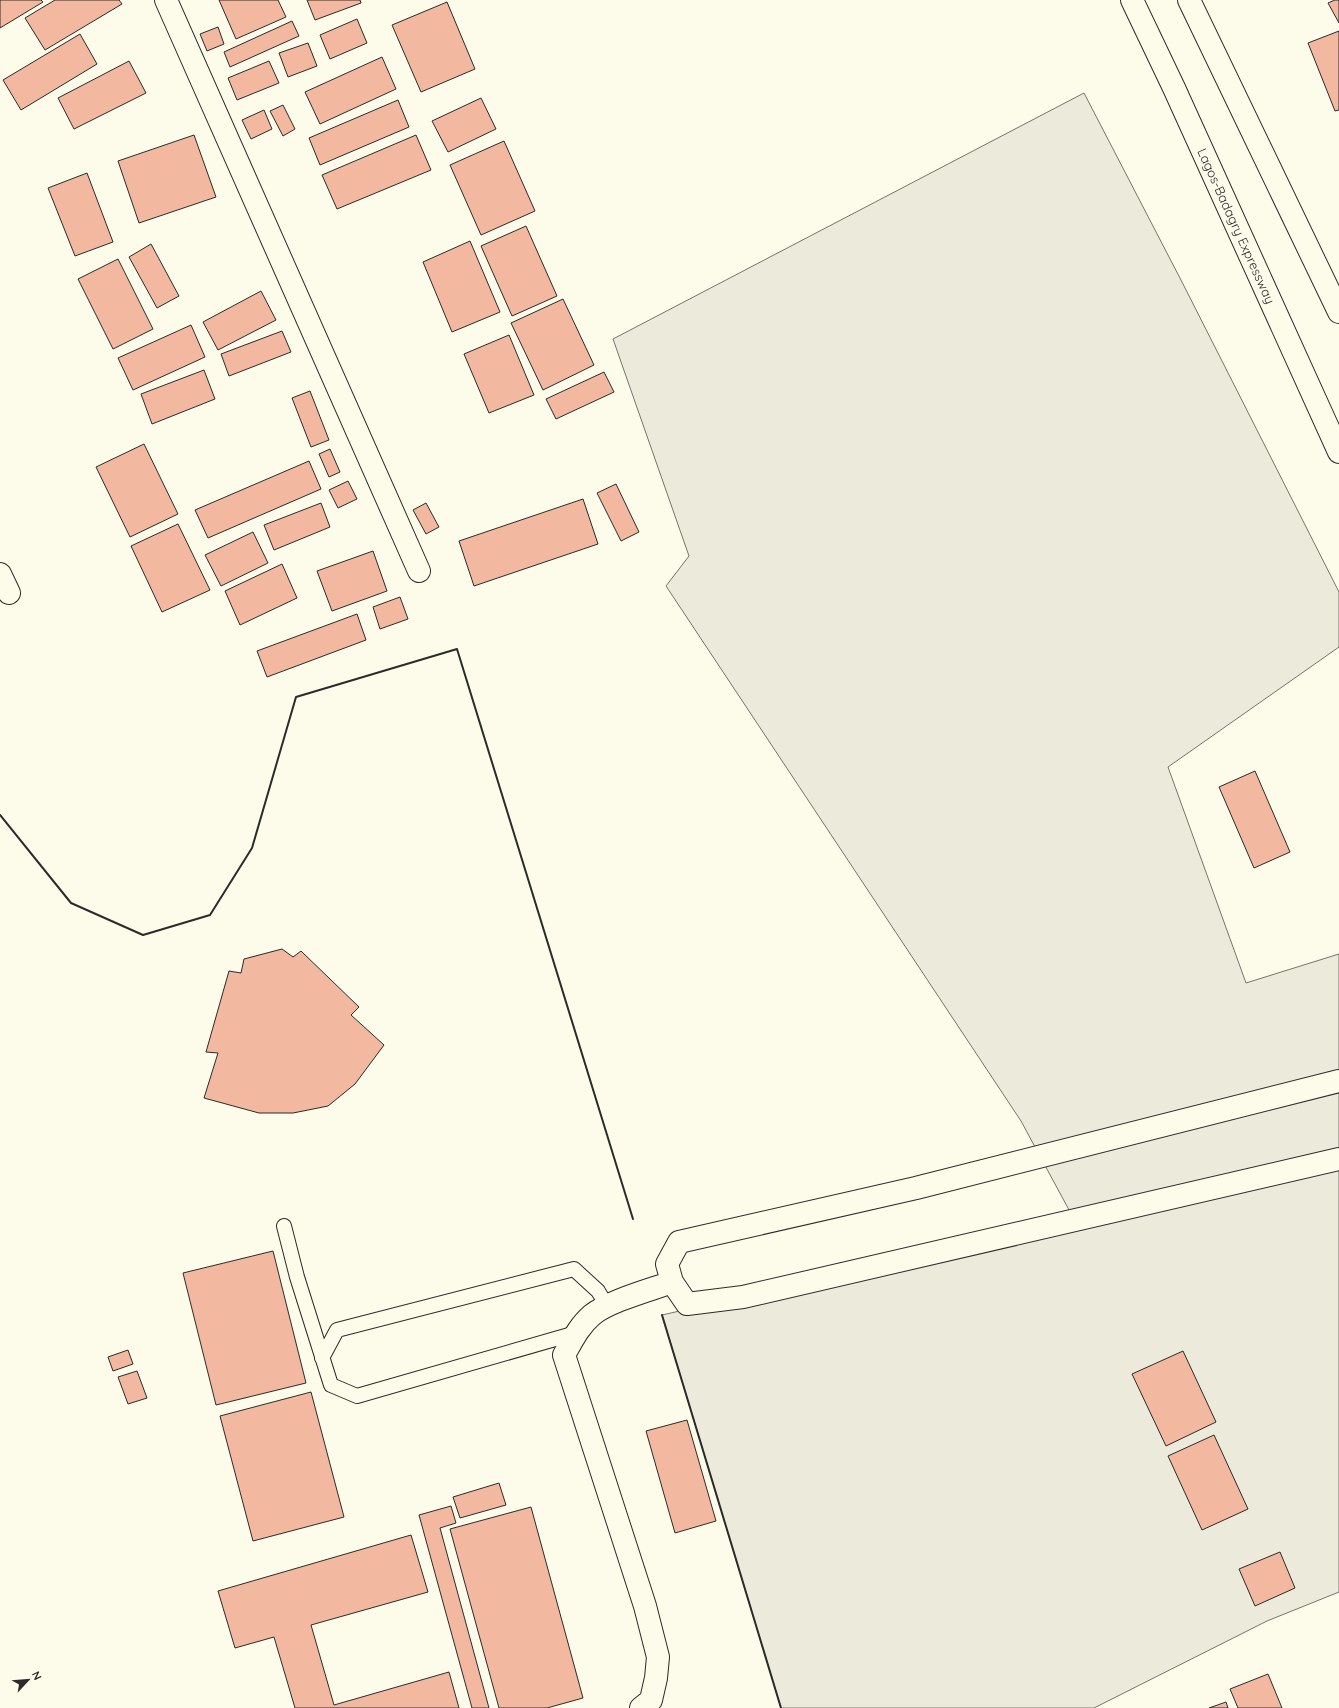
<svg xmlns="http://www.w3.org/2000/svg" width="1339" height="1708" font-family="Quicksand,sans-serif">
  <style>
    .green { fill: #ecebdb; stroke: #74746e }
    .building { fill: #f2b8a0; stroke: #2b2b2b }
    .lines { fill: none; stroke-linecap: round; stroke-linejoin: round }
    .lane-casing { stroke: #2b2b2b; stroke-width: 16 }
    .street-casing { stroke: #2b2b2b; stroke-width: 24 }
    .highway-casing { stroke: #2b2b2b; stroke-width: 24 }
    .lane { stroke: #fdfbea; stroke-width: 14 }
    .street { stroke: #fdfbea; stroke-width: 22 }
    .highway { stroke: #fdfbea; stroke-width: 22 }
    .wall { stroke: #2b2b2b; stroke-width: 2 }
    .labels { text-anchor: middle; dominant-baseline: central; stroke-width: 3; stroke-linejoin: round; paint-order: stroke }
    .street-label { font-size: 13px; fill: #2b2b2b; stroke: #fdfbea }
  </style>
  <rect width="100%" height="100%" fill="#fdfbea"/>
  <path class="green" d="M 1084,93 L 1182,282 L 1339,592 L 1339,647 L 1168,767 L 1246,983 L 1339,954 L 1339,1592 L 1267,1621 L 1094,1708 L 781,1708 L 662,1315 L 1075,1221 L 1021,1121 L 666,586 L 689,556 L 613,339 Z"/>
  <path class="building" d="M 0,0 L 41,0 L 43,2 L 0,28 Z
    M 55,0 L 119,0 L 122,4 L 45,50 L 25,18 Z
    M 219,0 L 278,0 L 286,17 L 236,39 Z
    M 307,0 L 360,0 L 361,3 L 315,20 Z
    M 1335,0 L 1339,0 L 1339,23 L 1328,3 Z
    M 447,2 L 475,69 L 421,92 L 392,25 Z
    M 357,19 L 367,43 L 330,59 L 320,35 Z
    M 292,21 L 299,36 L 230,67 L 224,52 Z
    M 218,27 L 224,44 L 207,51 L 200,34 Z
    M 1339,31 L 1339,110 L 1335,111 L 1308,43 Z
    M 80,34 L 97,64 L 21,110 L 3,80 Z
    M 308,43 L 317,66 L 288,77 L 279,53 Z
    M 382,57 L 396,89 L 320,124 L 305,92 Z
    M 129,61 L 146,93 L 74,129 L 58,98 Z
    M 269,61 L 279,83 L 237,100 L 228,78 Z
    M 481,98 L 496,129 L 448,152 L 432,121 Z
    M 398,100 L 409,127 L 320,165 L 309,138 Z
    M 283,105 L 295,129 L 283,136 L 270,111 Z
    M 264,110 L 272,129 L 251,139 L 242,120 Z
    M 194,135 L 216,197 L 139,223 L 118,161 Z
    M 416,135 L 431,170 L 337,209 L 322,175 Z
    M 504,141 L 535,211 L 481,235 L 450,165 Z
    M 87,173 L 113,242 L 75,256 L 48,188 Z
    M 526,226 L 557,296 L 512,316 L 481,246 Z
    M 470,241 L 500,312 L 452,332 L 423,262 Z
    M 151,244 L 179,296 L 157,308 L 129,257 Z
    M 118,259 L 153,329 L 113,349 L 78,279 Z
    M 261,291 L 276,320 L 218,350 L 203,322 Z
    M 563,299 L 594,365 L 543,390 L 511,323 Z
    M 191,325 L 205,357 L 133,390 L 118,358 Z
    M 282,331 L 291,352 L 229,376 L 221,354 Z
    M 509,335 L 534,395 L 489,413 L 464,354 Z
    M 204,370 L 215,399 L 152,424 L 141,394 Z
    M 604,372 L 614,392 L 556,419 L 546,399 Z
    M 310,391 L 329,440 L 311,447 L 292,398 Z
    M 144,444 L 178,514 L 130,537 L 96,467 Z
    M 330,449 L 340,472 L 329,477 L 319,454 Z
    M 309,461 L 321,489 L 208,538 L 195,510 Z
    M 348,481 L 357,499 L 338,508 L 329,490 Z
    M 616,484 L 639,532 L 621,541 L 597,493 Z
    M 583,499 L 598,544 L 474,586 L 459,541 Z
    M 321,503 L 330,527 L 274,550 L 264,525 Z
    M 426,503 L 439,527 L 426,534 L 413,510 Z
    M 178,524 L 210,590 L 162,612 L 131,546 Z
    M 253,532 L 268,563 L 221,586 L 205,555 Z
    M 373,551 L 387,591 L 332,611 L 317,571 Z
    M 282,564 L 297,598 L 240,625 L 225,591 Z
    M 400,597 L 408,619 L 380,629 L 373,607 Z
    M 357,614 L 366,640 L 267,677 L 257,651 Z
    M 1255,771 L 1290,852 L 1254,868 L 1219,787 Z
    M 282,949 L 293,957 L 301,951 L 359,1007 L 351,1015 L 384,1045 L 355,1084 L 328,1106 L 293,1113 L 259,1113 L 204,1098 L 218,1053 L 206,1052 L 229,971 L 241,973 L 244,959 Z
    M 273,1251 L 306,1383 L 216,1405 L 183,1273 Z
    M 128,1350 L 133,1364 L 113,1371 L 108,1357 Z
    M 1183,1351 L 1216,1422 L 1166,1446 L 1132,1374 Z
    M 137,1371 L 147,1398 L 128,1404 L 118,1377 Z
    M 311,1392 L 344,1517 L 253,1541 L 220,1416 Z
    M 687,1420 L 716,1521 L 675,1533 L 646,1431 Z
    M 1214,1435 L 1248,1509 L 1202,1530 L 1168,1456 Z
    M 499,1483 L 506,1505 L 460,1518 L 453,1497 Z
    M 451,1506 L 456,1523 L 440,1528 L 489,1708 L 472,1708 L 419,1515 Z
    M 531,1507 L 583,1698 L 547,1708 L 499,1708 L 450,1529 Z
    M 411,1535 L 428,1592 L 311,1625 L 334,1705 L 449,1672 L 459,1708 L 295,1708 L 274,1637 L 235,1648 L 218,1591 Z
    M 1280,1552 L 1295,1588 L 1255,1606 L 1239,1569 Z
    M 1268,1674 L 1282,1708 L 1238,1708 L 1230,1689 Z
    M 1226,1702 L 1228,1708 L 1209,1708 Z"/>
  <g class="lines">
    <g class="lane-casing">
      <path id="lane" d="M 284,1226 L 297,1277 L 331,1385 L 357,1396 L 576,1333
        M 322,1358 L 337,1330 L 574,1269 L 598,1291 L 607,1306"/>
    </g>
    <g class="street-casing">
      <path id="street" d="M 166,0 L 419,571
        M 0,574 L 9,593
        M 1339,1081 L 916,1188 L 679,1242 L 667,1264 L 672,1282 L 687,1304 L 743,1297 L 1339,1159
        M 641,1708 L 651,1700 L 656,1678 L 658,1657 L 645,1606 L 564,1355 C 572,1341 579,1326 592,1315 C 609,1301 650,1290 672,1282"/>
    </g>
    <g class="highway-casing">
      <g id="highway">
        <path id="s1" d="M 1132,0 L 1174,88 L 1339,452"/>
        <path d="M 1189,0 L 1339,312"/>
      </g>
    </g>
    <use href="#lane" class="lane"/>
    <use href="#street" class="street"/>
    <use href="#highway" class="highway"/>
    <path class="wall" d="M 0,815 L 71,903 L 143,935 L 210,915 L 252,848 L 296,697 L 457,649 L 633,1219
      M 662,1315 L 781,1708"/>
  </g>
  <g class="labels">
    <g class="street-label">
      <text stroke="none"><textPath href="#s1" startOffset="249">Lagos-Badagry Expressway</textPath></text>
    </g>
  </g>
  <g transform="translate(28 1680) rotate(64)" stroke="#fdfbea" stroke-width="3" paint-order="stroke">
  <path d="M0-3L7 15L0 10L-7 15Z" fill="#2b2b2b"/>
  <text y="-6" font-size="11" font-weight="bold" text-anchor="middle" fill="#2b2b2b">N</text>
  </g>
</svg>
